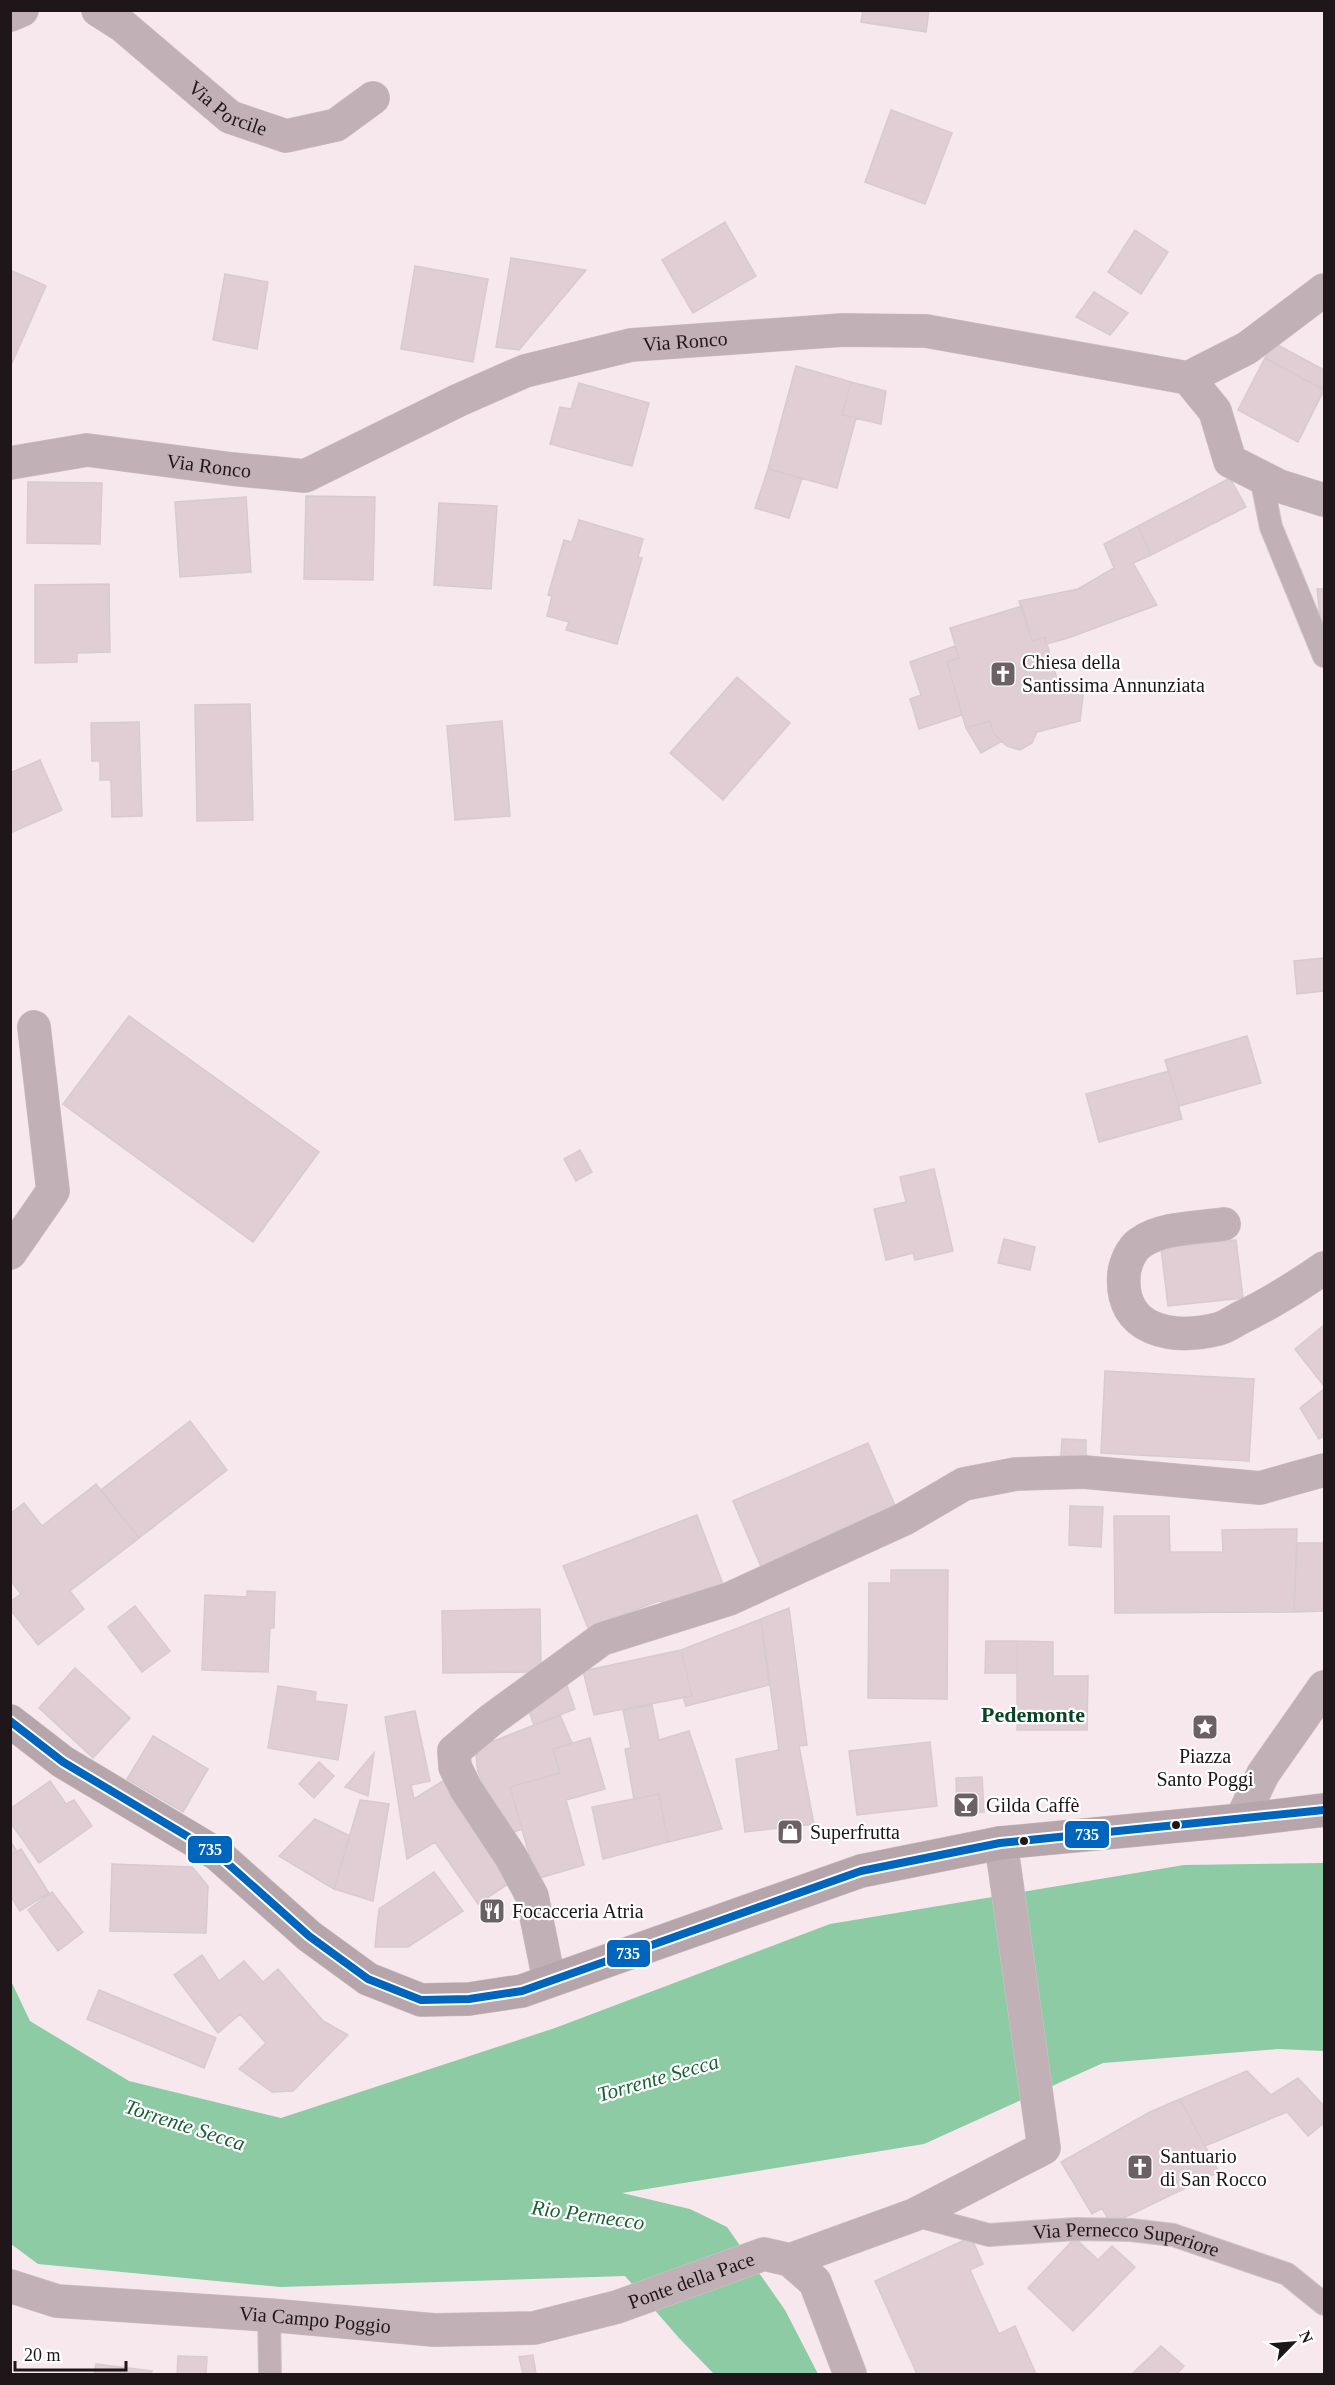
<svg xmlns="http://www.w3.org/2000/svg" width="1335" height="2385" font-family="'Times New Roman',serif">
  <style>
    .water { fill: #8ccba3 }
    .building { fill: #e0ced4; stroke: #d7cbcf; stroke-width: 1.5 }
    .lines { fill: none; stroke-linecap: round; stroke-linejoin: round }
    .service-casing { stroke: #cec4c8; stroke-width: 24 }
    .minor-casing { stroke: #cec4c8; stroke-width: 34 }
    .secondary-casing { stroke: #cec4c8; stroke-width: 34 }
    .service { stroke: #c1b1b7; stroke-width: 22 }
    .minor { stroke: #c1b1b7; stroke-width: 33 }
    .secondary { stroke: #b6a6ac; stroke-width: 33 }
    .bus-1-casing { stroke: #fff; stroke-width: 12 }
    .bus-1 { stroke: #0065bd; stroke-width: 8 }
    .bus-dot { fill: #1f1619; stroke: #fff; stroke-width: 2 }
    .labels { text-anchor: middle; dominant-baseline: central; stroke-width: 4.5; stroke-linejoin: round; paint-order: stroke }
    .street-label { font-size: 20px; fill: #1f1619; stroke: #fff }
    .poi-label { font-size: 20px; fill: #1f1619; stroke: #fff; text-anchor: start }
    .water-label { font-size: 21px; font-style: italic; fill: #185e37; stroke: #fff }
    .quarter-label { font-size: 22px; font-weight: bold; fill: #084525; stroke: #fff }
    .line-badge { stroke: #fff; stroke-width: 2 }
    .badge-label { font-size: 16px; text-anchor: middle; font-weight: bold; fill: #fff }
  </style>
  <rect width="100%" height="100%" fill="#f7e8ed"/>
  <path class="water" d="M 1324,1863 L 1324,2051 L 1278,2049 L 1103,2063 L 924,2144 L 622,2193 L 690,2209 L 727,2227 L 785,2310 L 818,2374 L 714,2374 L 679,2338 L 625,2276 L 281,2287 L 38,2264 L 11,2244 L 10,1979 L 30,2021 L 129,2081 L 281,2118 L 555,2028 L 830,1924 L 1184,1865 Z"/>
  <path class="building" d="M 863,10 L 929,10 L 926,32 L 861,22 Z
    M 891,110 L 952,133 L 925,204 L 865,182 Z
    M 725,222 L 756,276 L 693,313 L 662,260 Z
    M 1135,230 L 1168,252 L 1141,294 L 1108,272 Z
    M 511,258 L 586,270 L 519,350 L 496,347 Z
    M 415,266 L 488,279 L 473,362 L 401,349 Z
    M 10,270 L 46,286 L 12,363 L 10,362 Z
    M 225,274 L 268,282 L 257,349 L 213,340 Z
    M 1094,292 L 1128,313 L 1110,335 L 1076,317 Z
    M 1274,343 L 1324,370 L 1324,390 L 1265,358 Z
    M 1265,358 L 1324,390 L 1298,442 L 1238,410 Z
    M 796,366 L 851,382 L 842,415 L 856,418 L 837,488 L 768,469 Z
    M 851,382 L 886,391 L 881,424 L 842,415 Z
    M 579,383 L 649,403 L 632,466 L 550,444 L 560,407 L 571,409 Z
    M 768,469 L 802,478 L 789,518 L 755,508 Z
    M 1230,478 L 1246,507 L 1151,555 L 1138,526 Z
    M 28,482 L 102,483 L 100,544 L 27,543 Z
    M 306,496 L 375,497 L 373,580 L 304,579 Z
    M 246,497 L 251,572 L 180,577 L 175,502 Z
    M 439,503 L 497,506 L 491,589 L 434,585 Z
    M 579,520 L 643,539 L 638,557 L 642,558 L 617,644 L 566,630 L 569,622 L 547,616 L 552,596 L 548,595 L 564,540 L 572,542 Z
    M 1138,526 L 1151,555 L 1133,563 L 1157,605 L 1068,638 L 1046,644 L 1045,637 L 1032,641 L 1019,601 L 1078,589 L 1114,568 L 1104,544 Z
    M 109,584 L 110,652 L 77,653 L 77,662 L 35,663 L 35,585 Z
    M 1317,589 L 1324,589 L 1324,636 L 1322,636 Z
    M 1022,606 L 1032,641 L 1045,637 L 1061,693 L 1084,687 L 1080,721 L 1037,732 L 1032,743 L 1020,750 L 1007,746 L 1002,741 L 994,734 L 990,721 L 966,728 L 947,662 L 959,658 L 950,628 Z
    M 955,646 L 959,658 L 947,662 L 962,715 L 919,729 L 910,699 L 921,695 L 910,662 Z
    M 737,677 L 790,723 L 723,800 L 670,753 Z
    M 250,704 L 253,820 L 197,821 L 195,705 Z
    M 502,721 L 510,816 L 455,820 L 447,726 Z
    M 990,721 L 994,734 L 1002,741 L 981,753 L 966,728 Z
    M 139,722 L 142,816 L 112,817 L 111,780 L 100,780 L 100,761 L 92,761 L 91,723 Z
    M 40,760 L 62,810 L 10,833 L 10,773 Z
    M 1324,958 L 1324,991 L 1297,994 L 1294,961 Z
    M 129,1016 L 319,1152 L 253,1242 L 63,1104 Z
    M 1247,1036 L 1261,1083 L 1179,1106 L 1165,1060 Z
    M 1169,1071 L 1182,1119 L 1099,1142 L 1086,1094 Z
    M 580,1150 L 592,1172 L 576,1181 L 564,1159 Z
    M 934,1169 L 953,1251 L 915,1260 L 913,1253 L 886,1260 L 874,1209 L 906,1202 L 900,1177 Z
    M 1004,1239 L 1035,1247 L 1030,1270 L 998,1263 Z
    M 1236,1240 L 1243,1298 L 1168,1306 L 1161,1248 Z
    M 1324,1325 L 1324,1386 L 1295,1349 Z
    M 1105,1371 L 1254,1379 L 1249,1461 L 1101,1453 Z
    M 1324,1389 L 1324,1436 L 1319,1439 L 1300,1408 Z
    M 190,1421 L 227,1470 L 139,1538 L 101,1490 Z
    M 1062,1439 L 1086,1440 L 1086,1457 L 1061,1456 Z
    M 868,1443 L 897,1510 L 762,1569 L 733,1501 Z
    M 96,1484 L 139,1538 L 70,1591 L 84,1609 L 38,1645 L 10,1609 L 10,1602 L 21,1594 L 10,1580 L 10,1514 L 24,1503 L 42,1526 Z
    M 1070,1506 L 1103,1507 L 1101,1547 L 1069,1545 Z
    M 697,1515 L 724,1587 L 664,1610 L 661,1600 L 588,1628 L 563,1566 Z
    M 1114,1516 L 1169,1516 L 1170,1552 L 1223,1552 L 1222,1530 L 1297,1529 L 1294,1612 L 1115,1613 Z
    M 1297,1543 L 1324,1543 L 1324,1611 L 1294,1612 Z
    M 891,1570 L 948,1570 L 947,1699 L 868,1698 L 869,1583 L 891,1583 Z
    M 247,1591 L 275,1592 L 274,1628 L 270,1628 L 268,1672 L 202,1670 L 205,1595 L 247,1597 Z
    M 135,1606 L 170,1651 L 142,1672 L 108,1627 Z
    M 789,1608 L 807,1745 L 799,1746 L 814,1824 L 745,1832 L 736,1759 L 779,1750 L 761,1619 Z
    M 540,1609 L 541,1672 L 443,1673 L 442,1611 Z
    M 761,1619 L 769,1685 L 686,1706 L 683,1697 L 692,1696 L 681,1650 Z
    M 986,1641 L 1017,1641 L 1017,1673 L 985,1673 Z
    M 1017,1641 L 1053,1642 L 1053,1676 L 1088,1676 L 1087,1730 L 1017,1730 Z
    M 681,1650 L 692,1696 L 594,1715 L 583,1671 Z
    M 75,1668 L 130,1718 L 93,1758 L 39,1708 Z
    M 566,1683 L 575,1709 L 534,1725 L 527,1706 L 554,1695 L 551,1689 Z
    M 278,1686 L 316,1692 L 315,1701 L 347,1705 L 338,1760 L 268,1748 Z
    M 652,1705 L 659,1740 L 689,1731 L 722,1829 L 668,1842 L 659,1794 L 634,1799 L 625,1749 L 631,1748 L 623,1710 Z
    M 415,1711 L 430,1781 L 411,1785 L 414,1799 L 446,1779 L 513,1881 L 478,1904 L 435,1842 L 407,1859 L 385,1717 Z
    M 560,1715 L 572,1743 L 553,1749 L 560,1773 L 510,1787 L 522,1829 L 506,1835 L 478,1772 L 476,1755 L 481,1746 Z
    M 153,1736 L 208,1769 L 183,1812 L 127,1779 Z
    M 590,1738 L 605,1789 L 566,1800 L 584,1865 L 536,1879 L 510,1787 L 560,1773 L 553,1749 Z
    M 930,1742 L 937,1806 L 857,1815 L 849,1751 Z
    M 374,1753 L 368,1796 L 345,1787 Z
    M 319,1762 L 334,1776 L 314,1798 L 299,1784 Z
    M 982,1777 L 984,1812 L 957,1813 L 956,1778 Z
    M 50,1781 L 66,1804 L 74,1800 L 92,1826 L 39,1863 L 10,1822 L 10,1809 Z
    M 659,1794 L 668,1842 L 603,1859 L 592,1807 Z
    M 360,1800 L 389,1804 L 373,1901 L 334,1889 Z
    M 315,1819 L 350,1836 L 334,1889 L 279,1856 Z
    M 10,1840 L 17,1852 L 10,1856 Z
    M 21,1849 L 49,1893 L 20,1911 L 10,1895 L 10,1856 Z
    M 112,1864 L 192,1867 L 208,1886 L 206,1933 L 110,1931 Z
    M 434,1872 L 463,1911 L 408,1947 L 375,1947 L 379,1909 Z
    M 52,1892 L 83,1932 L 58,1951 L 28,1910 Z
    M 202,1955 L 219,1981 L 244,1961 L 263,1982 L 278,1969 L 323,2021 L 348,2035 L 293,2091 L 272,2092 L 239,2069 L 266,2043 L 240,2014 L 218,2033 L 174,1975 Z
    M 99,1990 L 216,2038 L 204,2068 L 87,2019 Z
    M 1247,2071 L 1271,2095 L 1298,2078 L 1324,2106 L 1324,2123 L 1308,2136 L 1287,2112 L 1205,2146 L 1180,2099 Z
    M 1180,2099 L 1219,2172 L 1111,2224 L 1102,2208 L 1092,2214 L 1061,2162 L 1150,2112 Z
    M 971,2237 L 983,2264 L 970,2270 L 999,2334 L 1015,2326 L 1036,2374 L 917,2374 L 875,2281 Z
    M 1075,2238 L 1098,2260 L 1112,2246 L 1135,2267 L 1073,2331 L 1028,2288 Z
    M 1161,2346 L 1184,2366 L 1177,2374 L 1132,2374 Z
    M 533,2355 L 536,2374 L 523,2374 L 519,2357 Z
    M 178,2356 L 207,2357 L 206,2374 L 177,2374 Z
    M 96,2364 L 152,2371 L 151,2374 L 94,2374 Z"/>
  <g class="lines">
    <g class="service-casing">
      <g id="service">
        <path d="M 1261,477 L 1271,527 L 1324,656"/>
        <path id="s1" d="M 914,2215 L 989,2235 L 1076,2229 L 1131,2230 L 1173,2235 L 1287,2274 L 1324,2304"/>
        <path d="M 269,2315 L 270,2374"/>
      </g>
    </g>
    <g class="minor-casing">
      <g id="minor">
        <path id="s2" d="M 98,10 L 123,26 L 230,117 L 286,136 L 336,125 L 373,98"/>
        <path d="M 10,15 L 22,10"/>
        <path d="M 1188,378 L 1247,348 L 1324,290"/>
        <path id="s3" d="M 10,463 L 87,450 L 232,469 L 305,476 L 459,400 L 525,371 L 631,345 L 843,330 L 926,331 L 1188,378 L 1215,411 L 1230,461 L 1279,486 L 1324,500"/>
        <path d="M 1224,1224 C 1198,1228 1162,1227 1140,1243 C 1131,1249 1125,1264 1124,1274 C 1119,1332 1173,1340 1218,1329 C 1226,1327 1234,1321 1242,1317 C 1271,1303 1298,1286 1324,1268"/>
        <path d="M 10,1253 L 53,1191 L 34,1027"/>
        <path d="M 1241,1820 L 1263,1774 L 1324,1687"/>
        <path d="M 549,1980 L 532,1896 L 511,1857 L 466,1789 L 455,1767 L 454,1751 L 491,1720 L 602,1639 L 729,1599 L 904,1519 L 964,1484 L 1016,1474 L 1084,1472 L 1260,1488 L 1324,1470"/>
        <path d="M 790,2260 L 914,2215 L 1044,2148 L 1004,1864 L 1000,1843"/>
        <path id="s4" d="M 10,2286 L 57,2301 L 269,2315 L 434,2330 L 534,2328 L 617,2307 L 764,2254 L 790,2260 L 815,2282 L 850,2374"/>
      </g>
    </g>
    <g class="secondary-casing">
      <path id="secondary" d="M 10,1721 L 63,1762 L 217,1854 L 309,1936 L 368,1979 L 421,2000 L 469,1999 L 522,1991 L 861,1871 L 1000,1843 L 1241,1820 L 1324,1810"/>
    </g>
    <use href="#service" class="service"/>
    <use href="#minor" class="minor"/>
    <use href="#secondary" class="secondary"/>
    <g class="bus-1-casing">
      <path id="bus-1" d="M 10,1721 L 63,1762 L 217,1854 L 309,1936 L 368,1979 L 421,2000 L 469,1999 L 522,1991 L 861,1871 L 1000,1843 L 1324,1810"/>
    </g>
    <use href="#bus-1" class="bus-1"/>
  </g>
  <defs>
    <g id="church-square" transform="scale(1.35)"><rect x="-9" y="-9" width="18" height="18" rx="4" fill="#6b6063" stroke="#fff"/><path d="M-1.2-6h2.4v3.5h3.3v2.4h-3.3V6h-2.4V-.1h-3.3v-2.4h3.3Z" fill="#fff"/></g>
    <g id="sight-square" transform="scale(1.35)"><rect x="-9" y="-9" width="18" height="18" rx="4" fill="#6b6063" stroke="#fff"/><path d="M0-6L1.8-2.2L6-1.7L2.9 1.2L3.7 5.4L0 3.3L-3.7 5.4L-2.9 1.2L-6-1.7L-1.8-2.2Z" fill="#fff"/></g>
    <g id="bar-square" transform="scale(1.35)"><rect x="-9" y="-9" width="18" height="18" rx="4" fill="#6b6063" stroke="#fff"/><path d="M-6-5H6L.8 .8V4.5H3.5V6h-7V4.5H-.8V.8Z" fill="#fff"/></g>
    <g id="shop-square" transform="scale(1.35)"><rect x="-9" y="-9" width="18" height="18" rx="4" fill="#6b6063" stroke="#fff"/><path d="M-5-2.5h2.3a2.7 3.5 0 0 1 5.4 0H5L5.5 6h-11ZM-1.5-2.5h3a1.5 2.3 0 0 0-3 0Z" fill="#fff"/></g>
    <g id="restaurant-square" transform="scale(1.35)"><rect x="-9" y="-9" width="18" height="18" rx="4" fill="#6b6063" stroke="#fff"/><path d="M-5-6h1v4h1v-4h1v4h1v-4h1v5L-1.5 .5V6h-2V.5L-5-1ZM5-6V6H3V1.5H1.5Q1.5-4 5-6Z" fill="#fff"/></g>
  </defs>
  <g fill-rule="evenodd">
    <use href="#church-square" x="1003" y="674"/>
    <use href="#sight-square" x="1205" y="1727"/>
    <use href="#bar-square" x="966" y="1805"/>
    <use href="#shop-square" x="790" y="1832"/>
    <use href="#restaurant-square" x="492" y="1911"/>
    <use href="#church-square" x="1140" y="2167"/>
  </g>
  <g class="bus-dot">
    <circle cx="1176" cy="1825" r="5"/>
    <circle cx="1024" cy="1841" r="5"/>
  </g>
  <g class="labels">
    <g class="street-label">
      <text stroke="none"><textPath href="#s2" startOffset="164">Via Porcile</textPath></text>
      <text stroke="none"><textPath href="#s3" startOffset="705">Via Ronco</textPath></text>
      <text stroke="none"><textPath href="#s3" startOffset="201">Via Ronco</textPath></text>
      <text stroke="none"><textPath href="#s1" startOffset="216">Via Pernecco Superiore</textPath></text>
      <text stroke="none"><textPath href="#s4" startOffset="692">Ponte della Pace</textPath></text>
      <text stroke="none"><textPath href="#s4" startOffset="308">Via Campo Poggio</textPath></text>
    </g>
    <g class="poi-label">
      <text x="1022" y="662">Chiesa della<tspan x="1022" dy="23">Santissima Annunziata</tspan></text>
      <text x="1205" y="1756" text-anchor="middle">Piazza<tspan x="1205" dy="23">Santo Poggi</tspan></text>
      <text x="986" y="1805">Gilda Caffè</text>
      <text x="810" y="1832">Superfrutta</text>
      <text x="512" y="1911">Focacceria Atria</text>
      <text x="1160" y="2156">Santuario<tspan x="1160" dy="23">di San Rocco</tspan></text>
    </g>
    <g class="water-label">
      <text transform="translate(658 2078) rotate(-16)">Torrente Secca</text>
      <text transform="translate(185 2125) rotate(18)">Torrente Secca</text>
      <text transform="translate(588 2215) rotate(8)">Rio Pernecco</text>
    </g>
    <g class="quarter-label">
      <text x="1033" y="1714">Pedemonte</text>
    </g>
  </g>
  <g class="line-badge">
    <rect x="1064" y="1820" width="46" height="29" rx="6" fill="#0065bd"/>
    <rect x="187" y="1835" width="46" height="29" rx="6" fill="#0065bd"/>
    <rect x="606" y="1939" width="45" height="29" rx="6" fill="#0065bd"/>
  </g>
  <g class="badge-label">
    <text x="1087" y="1840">735</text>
    <text x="210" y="1855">735</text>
    <text x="628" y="1959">735</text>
  </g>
  <rect width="1335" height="2385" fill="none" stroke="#1f1619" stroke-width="24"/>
  <g transform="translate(1293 2343) rotate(65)" stroke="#ffffff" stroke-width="4.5" paint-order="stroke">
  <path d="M0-4.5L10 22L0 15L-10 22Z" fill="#1f1619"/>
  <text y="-9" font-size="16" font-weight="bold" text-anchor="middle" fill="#1f1619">N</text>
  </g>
  <path d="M15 2361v9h111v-9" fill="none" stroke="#1f1619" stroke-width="3"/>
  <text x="24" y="2361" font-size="18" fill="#1f1619" stroke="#ffffff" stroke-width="4.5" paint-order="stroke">20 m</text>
</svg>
